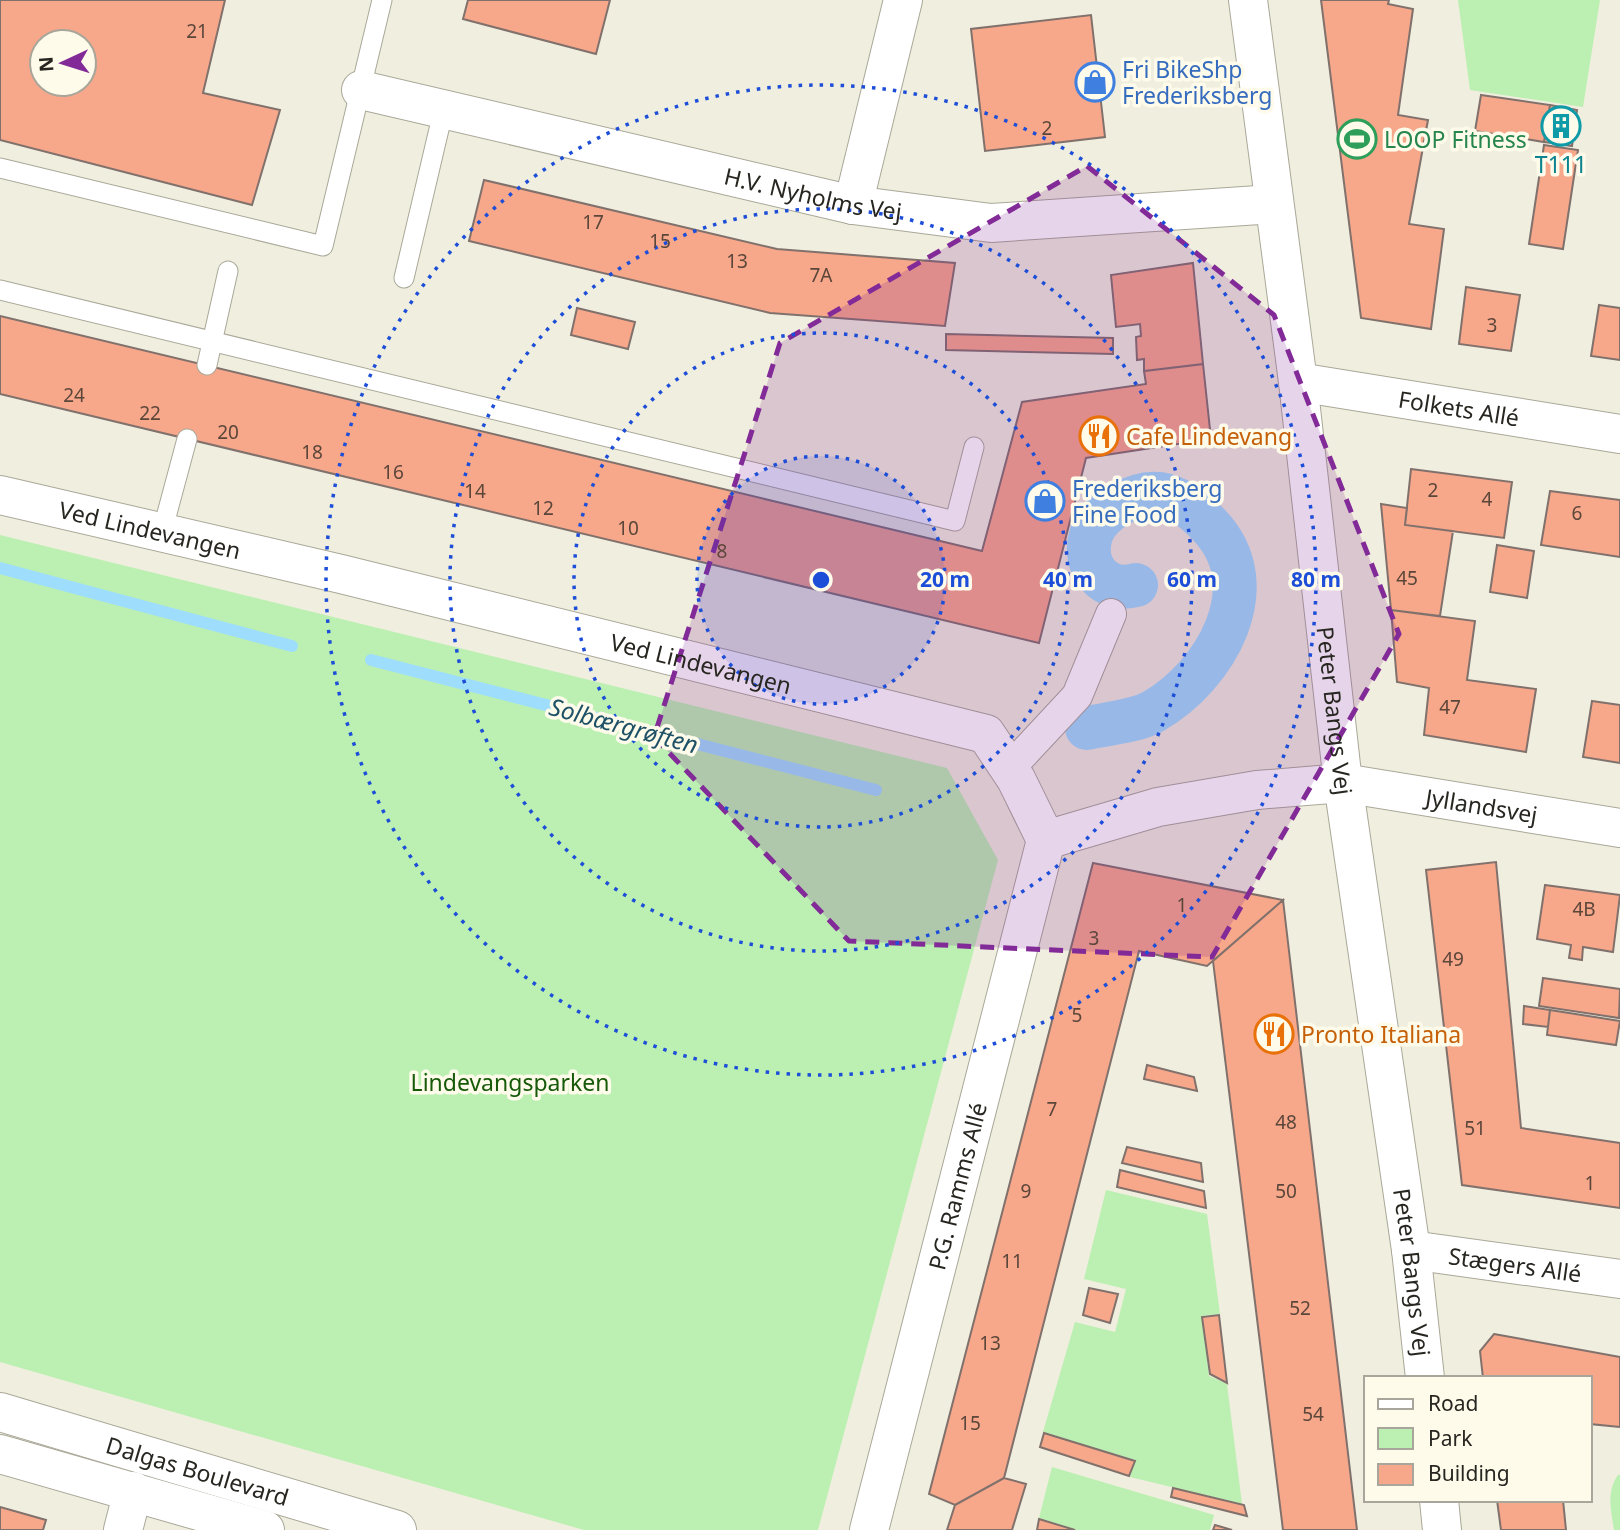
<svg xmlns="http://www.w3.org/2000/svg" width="1620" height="1530" font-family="'Noto Sans',sans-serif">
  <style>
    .green { fill: #bbf0b2 }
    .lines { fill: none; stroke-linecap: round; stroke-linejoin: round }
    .stream { stroke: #9edefc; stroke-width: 12 }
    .canal { stroke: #9edefc; stroke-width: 44 }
    .building { fill: #f7a78a; stroke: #81716c; stroke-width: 2; fill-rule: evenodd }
    .service-casing { stroke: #aaa899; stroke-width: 21 }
    .pedestrian-casing { stroke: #aaa899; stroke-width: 32 }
    .minor-casing { stroke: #aaa899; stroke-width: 40 }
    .tertiary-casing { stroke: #aaa899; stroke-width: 40 }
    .service { stroke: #fff; stroke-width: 19 }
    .pedestrian { stroke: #fff; stroke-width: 30 }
    .minor { stroke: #fff; stroke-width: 38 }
    .tertiary { stroke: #fff; stroke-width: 38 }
    .marked { fill: #822a97; fill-opacity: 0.2; stroke: #822a97; stroke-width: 5; stroke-dasharray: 14 9; stroke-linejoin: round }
    .ring { fill: none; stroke: #1d4ed8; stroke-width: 3.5; stroke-dasharray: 3.5 7 }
    .labels { text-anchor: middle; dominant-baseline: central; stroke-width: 7; stroke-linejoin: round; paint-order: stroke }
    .number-label { font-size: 19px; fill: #5b463a }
    .shop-label { font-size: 23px; fill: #366cbe; stroke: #fefbeb; text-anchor: start }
    .leisure-label { font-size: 23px; fill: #27864d; stroke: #fefbeb; text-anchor: start }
    .culture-label { font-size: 23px; fill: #0d838f; stroke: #fefbeb }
    .street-label { font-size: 23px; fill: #272620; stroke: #fefbeb }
    .food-label { font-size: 23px; fill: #c56008; stroke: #fefbeb; text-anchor: start }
    .park-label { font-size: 23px; fill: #165a0a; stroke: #fefbeb }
    .water-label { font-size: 24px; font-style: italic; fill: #1e5166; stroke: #fefbeb }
    .centre { fill: #1d4ed8; stroke: #fefbeb; stroke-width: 3.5 }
    .ring-label { font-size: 21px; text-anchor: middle; font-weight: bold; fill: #1d4ed8; stroke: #fefbeb; stroke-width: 7; stroke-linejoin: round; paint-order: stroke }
  </style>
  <rect width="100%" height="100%" fill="#f0eede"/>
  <path class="green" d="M 1458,0 L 1600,0 L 1583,107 L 1470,90 Z
    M 0,535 L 947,768 L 998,860 L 818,1530 L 584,1530 L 0,1362 Z
    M 1106,1190 L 1207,1214 L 1220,1314 L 1202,1316 L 1209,1376 L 1227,1384 L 1242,1504 L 1130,1477 L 1135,1460 L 1043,1432 L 1075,1322 L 1115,1332 L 1126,1289 L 1084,1279 Z
    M 1052,1467 L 1214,1515 L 1210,1530 L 1077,1530 L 1039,1518 Z
    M 1618,1475 L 1620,1475 L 1620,1530 L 1614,1530 C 1611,1510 1606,1492 1618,1475 Z"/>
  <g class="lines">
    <path class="stream" d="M 0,568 L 292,646
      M 371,660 L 876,790"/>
    <path class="canal" d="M 1087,728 C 1106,724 1138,721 1154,711 C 1215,676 1268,586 1209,525 C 1196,511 1179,497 1160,494 C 1136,491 1098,511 1091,535 C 1082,565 1103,594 1136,585"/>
  </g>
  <path class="building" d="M 0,0 L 225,0 L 203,93 L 280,110 L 252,205 L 0,140 ZM 42,42 L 84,42 L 84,84 L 42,84 Z
    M 468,0 L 610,0 L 596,54 L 463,19 Z
    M 1321,0 L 1389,0 L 1388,4 L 1413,9 L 1398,115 L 1428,120 L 1409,224 L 1444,229 L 1431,329 L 1361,318 Z
    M 1091,15 L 1105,137 L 985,151 L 971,29 Z
    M 1481,95 L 1550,105 L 1544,142 L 1475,131 Z
    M 1550,105 L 1577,110 L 1572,146 L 1544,142 Z
    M 1544,145 L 1578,150 L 1563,249 L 1529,244 Z
    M 484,180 L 777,249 L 955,263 L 945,326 L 770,313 L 469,241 Z
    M 1193,263 L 1203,364 L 1144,371 L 1144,359 L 1137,360 L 1136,337 L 1141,336 L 1140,324 L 1116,327 L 1111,275 Z
    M 1466,287 L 1520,295 L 1511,351 L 1459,344 Z
    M 1599,305 L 1620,308 L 1620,360 L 1591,356 Z
    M 577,308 L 635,322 L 628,349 L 571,335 Z
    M 0,316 L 982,551 L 1022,402 L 1146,384 L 1144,371 L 1203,364 L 1211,439 L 1086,458 L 1039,643 L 0,394 Z
    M 946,334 L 1113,338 L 1113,354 L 946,350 Z
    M 1411,469 L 1512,482 L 1504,538 L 1405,525 Z
    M 1550,491 L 1620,500 L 1620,557 L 1541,545 Z
    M 1381,504 L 1407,508 L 1405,525 L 1453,531 L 1440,616 L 1391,610 Z
    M 1497,545 L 1534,551 L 1527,598 L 1490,592 Z
    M 1391,610 L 1475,621 L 1467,680 L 1536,689 L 1526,752 L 1424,735 L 1429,688 L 1397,682 Z
    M 1592,701 L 1620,705 L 1620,763 L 1583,757 Z
    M 1496,862 L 1521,1128 L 1620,1143 L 1620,1208 L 1462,1185 L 1426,870 Z
    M 1093,863 L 1283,900 L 1207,966 L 1139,951 L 1004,1478 L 955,1505 L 929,1494 Z
    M 1545,885 L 1620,895 L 1613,952 L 1583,947 L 1582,960 L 1569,958 L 1571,945 L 1537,939 Z
    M 1283,900 L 1357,1530 L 1283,1530 L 1213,961 Z
    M 1543,978 L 1620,989 L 1619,1018 L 1539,1006 Z
    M 1524,1006 L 1550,1010 L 1548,1027 L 1523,1024 Z
    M 1550,1010 L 1620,1021 L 1616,1045 L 1547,1035 Z
    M 1147,1065 L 1194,1077 L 1197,1091 L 1144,1079 Z
    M 1127,1147 L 1201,1163 L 1203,1182 L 1122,1163 Z
    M 1120,1170 L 1204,1191 L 1206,1208 L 1117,1187 Z
    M 1089,1288 L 1118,1294 L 1110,1323 L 1083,1315 Z
    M 1219,1315 L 1227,1383 L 1210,1374 L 1202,1317 Z
    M 1494,1334 L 1620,1357 L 1620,1427 L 1590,1424 L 1590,1378 L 1483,1378 L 1480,1351 Z
    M 1044,1433 L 1135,1461 L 1129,1476 L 1040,1447 Z
    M 1004,1478 L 1026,1484 L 1012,1530 L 947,1530 L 955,1505 Z
    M 1173,1488 L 1244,1505 L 1247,1516 L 1171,1497 Z
    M 1497,1500 L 1563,1500 L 1566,1530 L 1501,1530 Z
    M 0,1507 L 46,1520 L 43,1530 L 0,1530 Z
    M 1039,1519 L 1075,1530 L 1037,1530 Z
    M 1215,1525 L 1232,1530 L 1213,1530 Z"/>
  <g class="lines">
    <g class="service-casing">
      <path id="service" d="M 0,168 L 323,246 L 382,0
        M 404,278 L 444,108
        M 0,290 L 955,521 L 974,447
        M 207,365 L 228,271
        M 162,532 L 187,439"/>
    </g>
    <g class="pedestrian-casing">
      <path id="pedestrian" d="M 1009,769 L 1077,696 L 1111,614"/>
    </g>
    <g class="minor-casing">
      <g id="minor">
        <path id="s1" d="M 361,90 L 853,205 L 991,223 L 1274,204"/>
        <path d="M 853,205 L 903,0"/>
        <path id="s2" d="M 1298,382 L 1620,434"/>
        <path id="s3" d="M 0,495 L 341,574 L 986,734 L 1016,779 L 1046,840"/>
        <path id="s4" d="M 1046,840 L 1158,807 L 1257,790 L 1343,783 L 1620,828"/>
        <path id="s5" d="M 1411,1250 L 1620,1279"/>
        <path d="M 123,1530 L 133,1491"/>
        <path id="s6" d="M 869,1530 L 1046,840"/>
      </g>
    </g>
    <g class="tertiary-casing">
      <g id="tertiary">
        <path id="s7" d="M 1248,0 L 1298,382 L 1343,783 L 1411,1250 L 1425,1378"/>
        <path id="s8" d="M 0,1412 L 397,1530"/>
        <path d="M 0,1454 L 265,1530"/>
        <path d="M 1439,1500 L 1442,1530"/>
      </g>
    </g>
    <use href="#service" class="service"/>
    <use href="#pedestrian" class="pedestrian"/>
    <use href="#minor" class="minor"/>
    <use href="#tertiary" class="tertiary"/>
  </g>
  <path class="marked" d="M 1087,166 L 1274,315 L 1399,634 L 1212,957 L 849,941 L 654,737 L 780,343 Z"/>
  <circle cx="821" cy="580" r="124" fill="#1d4ed8" fill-opacity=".12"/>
  <g class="ring">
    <circle cx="821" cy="580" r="124"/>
    <circle cx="821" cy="580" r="247"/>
    <circle cx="821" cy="580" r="371"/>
    <circle cx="821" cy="580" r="495"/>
  </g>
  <defs>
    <g id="shop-ring" transform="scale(2.0125)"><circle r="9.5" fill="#fefbeb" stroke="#3f7fe0" stroke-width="1.5"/><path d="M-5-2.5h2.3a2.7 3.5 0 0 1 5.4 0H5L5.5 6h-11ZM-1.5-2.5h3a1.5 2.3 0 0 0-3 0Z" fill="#3f7fe0"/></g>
    <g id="building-ring" transform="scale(2.0125)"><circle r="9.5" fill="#fefbeb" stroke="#0f9aa8" stroke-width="1.5"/><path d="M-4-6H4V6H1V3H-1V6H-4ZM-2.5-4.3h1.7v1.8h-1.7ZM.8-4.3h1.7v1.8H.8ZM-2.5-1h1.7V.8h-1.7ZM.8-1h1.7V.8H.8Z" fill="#0f9aa8"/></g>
    <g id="stadium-ring" transform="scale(2.0125)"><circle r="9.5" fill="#fefbeb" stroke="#2e9e5b" stroke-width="1.5"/><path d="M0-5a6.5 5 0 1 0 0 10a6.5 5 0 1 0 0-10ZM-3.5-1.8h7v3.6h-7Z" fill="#2e9e5b"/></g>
    <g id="restaurant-ring" transform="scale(2.0125)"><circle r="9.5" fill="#fefbeb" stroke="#e8710a" stroke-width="1.5"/><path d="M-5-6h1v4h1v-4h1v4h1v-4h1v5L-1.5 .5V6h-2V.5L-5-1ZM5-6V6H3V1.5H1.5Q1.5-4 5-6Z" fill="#e8710a"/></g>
  </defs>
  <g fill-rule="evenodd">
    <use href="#shop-ring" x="1095" y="82"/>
    <use href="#building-ring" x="1561" y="126"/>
    <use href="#stadium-ring" x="1357" y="139"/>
    <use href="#restaurant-ring" x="1099" y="436"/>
    <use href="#shop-ring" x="1045" y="501"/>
    <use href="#restaurant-ring" x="1274" y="1034"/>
  </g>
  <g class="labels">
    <g class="number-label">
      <text x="197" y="31">21</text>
      <text x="1047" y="128">2</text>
      <text x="593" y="222">17</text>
      <text x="660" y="241">15</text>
      <text x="737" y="261">13</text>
      <text x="821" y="275">7A</text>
      <text x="1492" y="325">3</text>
      <text x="74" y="395">24</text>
      <text x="150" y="413">22</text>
      <text x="228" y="432">20</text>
      <text x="312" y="452">18</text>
      <text x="393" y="472">16</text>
      <text x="1433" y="490">2</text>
      <text x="475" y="491">14</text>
      <text x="1487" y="499">4</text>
      <text x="543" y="508">12</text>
      <text x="1577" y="513">6</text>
      <text x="628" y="528">10</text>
      <text x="722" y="551">8</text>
      <text x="1407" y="578">45</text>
      <text x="1450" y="707">47</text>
      <text x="1182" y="905">1</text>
      <text x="1584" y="909">4B</text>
      <text x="1094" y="938">3</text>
      <text x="1453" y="959">49</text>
      <text x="1077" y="1015">5</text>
      <text x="1052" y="1109">7</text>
      <text x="1286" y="1122">48</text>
      <text x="1475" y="1128">51</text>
      <text x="1590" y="1183">1</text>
      <text x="1026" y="1191">9</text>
      <text x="1286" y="1191">50</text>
      <text x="1012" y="1261">11</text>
      <text x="1300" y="1308">52</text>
      <text x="990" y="1343">13</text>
      <text x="1313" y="1414">54</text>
      <text x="970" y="1423">15</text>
    </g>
    <g class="shop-label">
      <text x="1122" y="69">Fri BikeShp<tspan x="1122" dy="26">Frederiksberg</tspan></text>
      <text x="1072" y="488">Frederiksberg<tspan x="1072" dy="26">Fine Food</tspan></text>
    </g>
    <g class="leisure-label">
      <text x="1384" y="139">LOOP Fitness</text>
    </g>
    <g class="culture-label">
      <text x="1561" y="164">T111</text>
    </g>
    <g class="street-label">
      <text stroke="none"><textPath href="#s1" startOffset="464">H.V. Nyholms Vej</textPath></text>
      <text stroke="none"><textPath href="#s2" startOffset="163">Folkets Allé</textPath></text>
      <text stroke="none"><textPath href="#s3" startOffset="154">Ved Lindevangen</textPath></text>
      <text stroke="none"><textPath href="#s3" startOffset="721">Ved Lindevangen</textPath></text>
      <text stroke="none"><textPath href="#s7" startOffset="716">Peter Bangs Vej</textPath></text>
      <text stroke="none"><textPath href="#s4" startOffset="444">Jyllandsvej</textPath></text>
      <text stroke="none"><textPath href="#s6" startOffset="355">P.G. Ramms Allé</textPath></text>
      <text stroke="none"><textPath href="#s5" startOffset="105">Stægers Allé</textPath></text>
      <text stroke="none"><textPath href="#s7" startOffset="1283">Peter Bangs Vej</textPath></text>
      <text stroke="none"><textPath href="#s8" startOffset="206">Dalgas Boulevard</textPath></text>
    </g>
    <g class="food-label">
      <text x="1126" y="436">Cafe Lindevang</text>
      <text x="1301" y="1034">Pronto Italiana</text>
    </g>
    <g class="park-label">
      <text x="510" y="1082">Lindevangsparken</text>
    </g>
    <g class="water-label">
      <text transform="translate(624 725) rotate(15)">Solbærgrøften</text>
    </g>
  </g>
  <circle cx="821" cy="580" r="10" class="centre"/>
  <g class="ring-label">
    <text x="945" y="587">20 m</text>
    <text x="1068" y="587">40 m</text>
    <text x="1192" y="587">60 m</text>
    <text x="1316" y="587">80 m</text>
  </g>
  <rect x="1364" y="1376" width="228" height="126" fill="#fefbeb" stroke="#a8a69a" stroke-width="2"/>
  <rect x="1378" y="1399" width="35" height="10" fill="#ffffff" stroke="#a8a69a" stroke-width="2"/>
  <text x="1428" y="1411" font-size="21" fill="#272620">Road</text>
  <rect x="1378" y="1428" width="35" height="21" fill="#bbf0b2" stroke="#a8a69a" stroke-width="2"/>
  <text x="1428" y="1446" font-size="21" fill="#272620">Park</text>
  <rect x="1378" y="1464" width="35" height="21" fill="#f7a78a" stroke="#a8a69a" stroke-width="2"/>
  <text x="1428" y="1481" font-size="21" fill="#272620">Building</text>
  <g transform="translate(63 63) rotate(266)"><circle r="33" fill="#fefbeb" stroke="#a8a69a" stroke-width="2"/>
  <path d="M0-5L12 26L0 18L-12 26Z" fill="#822a97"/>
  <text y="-10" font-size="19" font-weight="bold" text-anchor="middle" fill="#272620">N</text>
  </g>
</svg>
